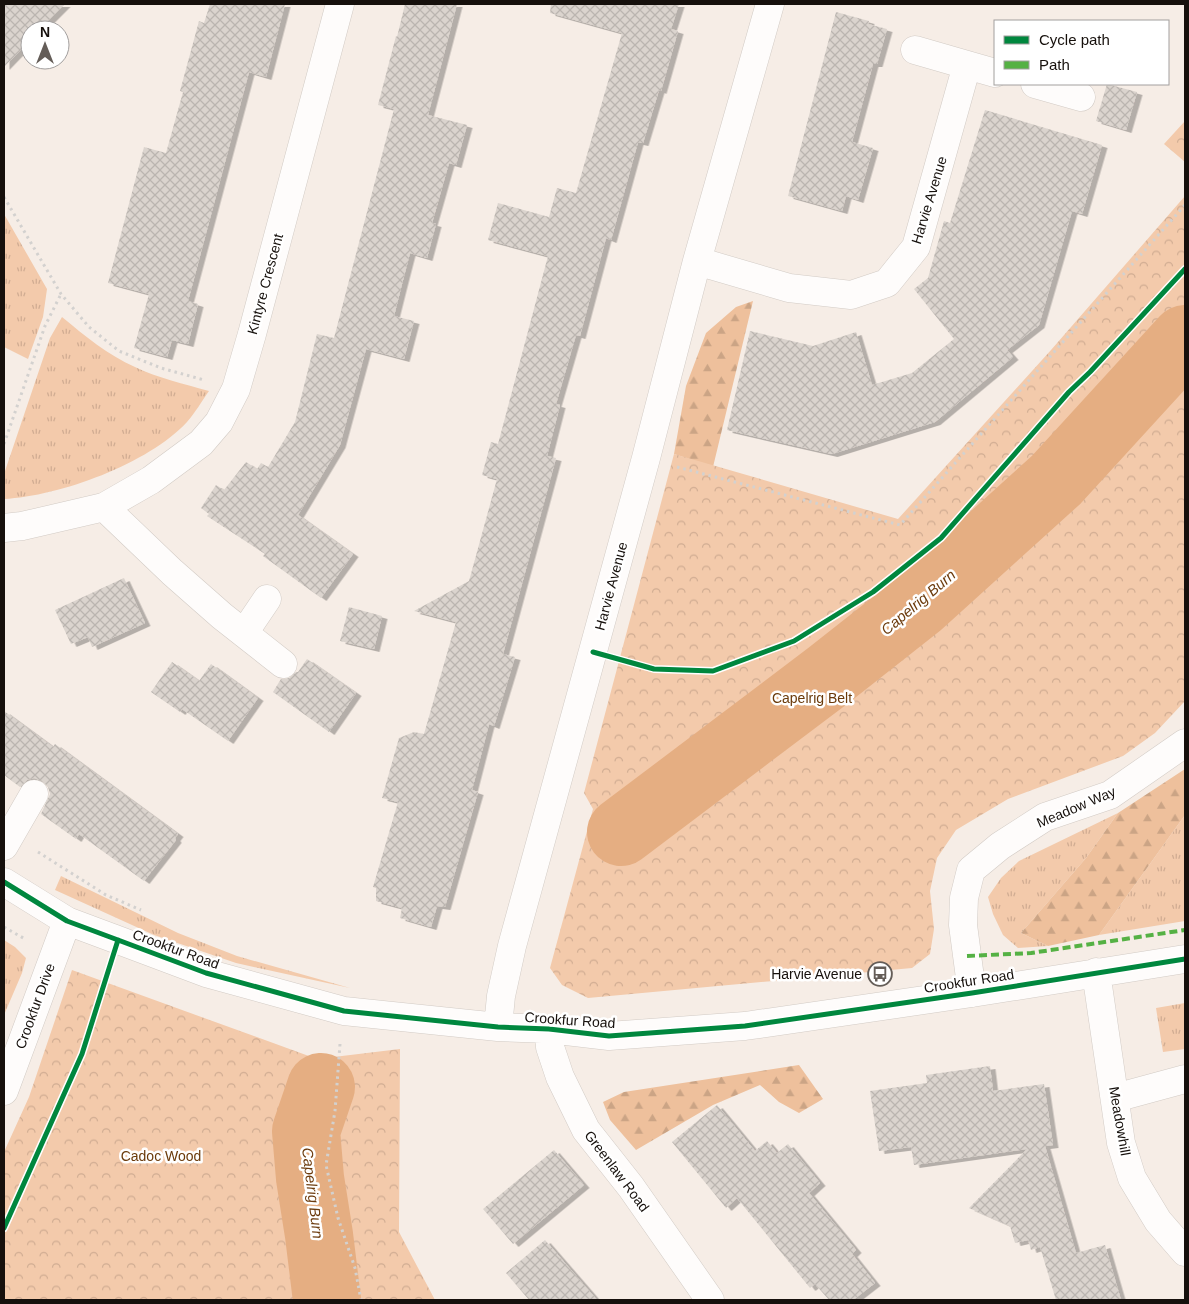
<svg xmlns="http://www.w3.org/2000/svg" width="1189" height="1304" font-family="Arial,sans-serif">
  <style>
    .grass { fill: url(#grass-tufts) }
    .forest { fill: url(#forest-firs) }
    .park { fill: url(#park-crowns) }
    .lines { fill: none; stroke-linecap: round; stroke-linejoin: round }
    .river { stroke: #e5ae82; stroke-width: 68 }
    .building { fill: url(#building-cross-hatch); filter: url(#shadow) }
    .minor-casing { stroke: #d2cbc5; stroke-width: 29 }
    .path { stroke: #d3d1cf; stroke-width: 3; stroke-dasharray: 2.5 4; stroke-linecap: butt }
    .minor { stroke: #fefcfb; stroke-width: 28 }
    .quiet { stroke: #55b144; stroke-width: 4; stroke-dasharray: 8 4; stroke-linecap: butt }
    .cycleway-casing { stroke: #fff; stroke-width: 8 }
    .cycleway { stroke: #00873e; stroke-width: 5 }
    .labels { text-anchor: middle; dominant-baseline: central; stroke-width: 5; stroke-linejoin: round; paint-order: stroke }
    .street-label { font-size: 14px; fill: #16100c; stroke: #fff }
    .park-label { font-size: 14px; fill: #6a3a0a; stroke: #fff }
    .poi-label { font-size: 14px; fill: #16100c; stroke: #fff; text-anchor: end }
    .water-label { font-size: 15px; font-style: italic; fill: #6c3b0d; stroke: #fff }
  </style>
  <defs>
    <pattern id="grass-tufts" width="24" height="20" patternUnits="userSpaceOnUse" patternTransform="scale(1.25)"><rect width="24" height="20" fill="#f3caab"/><path d="M3 7l-1-3M5 7V3M7 7l1-3M15 17l-1-3M17 17v-4M19 17l1-3" fill="none" stroke="#d0ac92"/></pattern>
    <pattern id="forest-firs" width="22" height="20" patternUnits="userSpaceOnUse" patternTransform="scale(1.25)"><rect width="22" height="20" fill="#eec09c"/><path d="M5 1l3.5 6h-7zM16 11l3.5 6h-7z" fill="#cba485"/></pattern>
    <pattern id="park-crowns" width="20" height="18" patternUnits="userSpaceOnUse" patternTransform="scale(1.25)"><rect width="20" height="18" fill="#f3caab"/><path d="M2 6a3 3 0 1 1 6 0M12 15a3 3 0 1 1 6 0" fill="none" stroke="#d0ac92"/></pattern>
    <pattern id="building-cross-hatch" width="8" height="8" patternUnits="userSpaceOnUse" patternTransform="scale(1.25)"><rect width="8" height="8" fill="#dbd4ce"/><path d="M0 0l8 8M0 8l8-8" fill="none" stroke="#bbb5b0"/></pattern>
    <filter id="shadow"><feDropShadow dx="5.5" dy="3" stdDeviation="0" flood-color="#0004"/></filter>
  </defs>
  <rect width="100%" height="100%" fill="#f6ede6"/>
  <path class="grass" d="M 4,214 L 47,289 L 43,317 L 28,359 L 4,347 Z
    M 62,317 C 85,336 108,355 135,367 C 158,378 184,384 209,391 C 202,401 195,413 187,422 C 148,464 60,496 4,499 L 4,474 L 50,338 Z
    M 1118,813 L 1086,858 L 1021,933 L 1048,946 L 1018,948 L 1003,935 L 993,914 L 988,897 L 1001,878 L 1019,861 Z
    M 1185,815 L 1185,921 L 1099,935 Z
    M 61,876 L 178,933 L 237,956 L 350,988 L 236,963 L 154,935 L 55,890 Z
    M 4,940 L 15,947 L 26,958 L 22,973 L 4,1015 Z
    M 1185,1003 L 1185,1049 L 1163,1052 L 1156,1008 Z"/>
  <path class="forest" d="M 753,301 L 713,467 L 674,454 L 686,386 L 706,333 L 736,307 Z
    M 1185,769 L 1185,815 L 1099,935 L 1048,946 L 1021,933 L 1086,858 L 1118,813 Z
    M 799,1065 L 823,1099 L 799,1113 L 779,1102 L 760,1085 L 713,1105 L 636,1150 L 610,1120 L 603,1102 L 624,1092 Z"/>
  <path class="park" d="M 1185,121 L 1185,162 L 1164,144 Z
    M 1185,196 L 1185,701 L 1155,733 L 1123,756 L 1008,799 L 956,830 L 937,858 L 930,891 L 934,929 L 930,954 L 912,968 L 588,998 L 562,985 L 550,968 L 593,809 L 584,793 L 674,454 L 898,519 L 1051,350 Z
    M 72,970 L 317,1059 L 400,1049 L 399,1232 L 435,1300 L 4,1300 L 4,1152 L 29,1097 Z"/>
  <g class="lines">
    <path class="river" d="M 621,832 L 829,675 L 919,604 L 1056,480 L 1185,339
      M 321,1087 L 306,1131 L 310,1178 L 319,1235 L 327,1300"/>
  </g>
  <path class="building" d="M 4,4 L 65,4 L 39,30 L 30,30 L 30,40 L 4,67 Z
    M 210,4 L 285,4 L 266,77 L 249,72 L 188,301 L 198,304 L 188,344 L 172,340 L 167,357 L 134,348 L 149,294 L 108,283 L 144,147 L 166,153 L 183,92 L 180,91 L 199,21 L 204,23 Z
    M 405,4 L 457,4 L 428,115 L 467,125 L 456,165 L 449,163 L 432,223 L 436,224 L 427,258 L 410,253 L 401,288 L 394,316 L 414,321 L 404,359 L 366,349 L 340,445 L 298,515 L 353,554 L 321,598 L 263,556 L 265,554 L 207,516 L 209,514 L 201,508 L 216,485 L 224,490 L 246,462 L 257,469 L 261,463 L 268,467 L 295,422 L 317,334 L 334,338 L 394,109 L 378,105 L 396,36 L 397,37 Z
    M 551,4 L 679,4 L 671,29 L 678,31 L 661,91 L 659,90 L 643,143 L 638,142 L 611,240 L 606,238 L 580,336 L 576,335 L 556,404 L 560,405 L 547,456 L 556,458 L 503,654 L 515,657 L 494,726 L 489,724 L 472,790 L 478,792 L 445,907 L 437,906 L 431,927 L 400,918 L 402,908 L 376,901 L 376,888 L 373,887 L 398,802 L 382,798 L 399,738 L 414,732 L 424,734 L 456,622 L 414,611 L 469,581 L 497,479 L 482,475 L 491,442 L 498,444 L 548,256 L 488,240 L 498,203 L 549,217 L 557,188 L 576,193 L 622,33 L 550,13 Z
    M 836,12 L 869,21 L 868,24 L 887,29 L 877,64 L 873,64 L 852,142 L 873,148 L 858,200 L 846,196 L 842,211 L 788,196 Z
    M 1107,84 L 1137,92 L 1126,130 L 1096,121 Z
    M 985,110 L 1102,145 L 1082,214 L 1072,211 L 1039,325 L 1007,350 L 1013,357 L 935,422 L 832,454 L 727,430 L 750,331 L 813,346 L 856,332 L 872,385 L 912,373 L 954,339 L 914,289 L 928,278 L 944,221 L 950,223 Z
    M 124,578 L 145,623 L 92,647 L 88,637 L 71,644 L 55,610 Z
    M 349,607 L 382,616 L 374,649 L 340,641 Z
    M 307,659 L 356,693 L 329,732 L 273,692 L 281,679 L 289,678 L 296,672 L 298,672 Z
    M 172,662 L 199,681 L 211,664 L 258,698 L 228,741 L 182,709 L 180,712 L 151,692 Z
    M 4,711 L 53,747 L 55,744 L 178,834 L 175,838 L 176,840 L 144,881 L 79,834 L 76,839 L 41,814 L 50,794 L 48,787 L 42,781 L 34,778 L 27,780 L 20,787 L 4,775 Z
    M 990,1066 L 993,1091 L 1044,1084 L 1053,1145 L 1045,1146 L 1076,1253 L 1105,1245 L 1121,1300 L 1056,1300 L 1040,1247 L 1031,1250 L 1028,1240 L 1015,1243 L 1010,1226 L 969,1208 L 1027,1149 L 914,1165 L 911,1147 L 879,1151 L 870,1091 L 927,1083 L 926,1075 Z
    M 717,1105 L 755,1151 L 767,1141 L 777,1153 L 788,1144 L 820,1183 L 809,1193 L 856,1250 L 852,1254 L 875,1283 L 853,1300 L 829,1300 L 815,1284 L 810,1288 L 737,1198 L 726,1208 L 672,1142 Z
    M 554,1150 L 584,1185 L 513,1244 L 483,1209 Z
    M 545,1240 L 597,1300 L 529,1300 L 506,1273 Z"/>
  <g class="lines">
    <g class="minor-casing">
      <path id="minor" d="M 967,65 L 995,73
        M 1035,84 L 1081,97
        M 697,261 L 789,288 L 851,295 L 887,283 L 916,247 L 967,65 L 915,50
        M 104,507 L 172,572 L 222,616 L 283,664
        M 4,528 L 22,526 L 104,507 L 151,480 L 201,443 L 219,422 L 236,389 L 252,334 L 340,4
        M 244,633 L 267,599
        M 4,846 L 34,794
        M 4,882 L 67,921 L 118,940 L 206,973 L 344,1011 L 498,1027 L 549,1029 L 609,1036 L 745,1026 L 972,993 L 1185,959
        M 1096,972 L 1121,1143 L 1132,1178 L 1158,1221 L 1185,1252
        M 972,993 L 963,925 L 964,898 L 971,870 L 1000,846 L 1045,817 L 1110,795 L 1185,743
        M 498,1027 L 501,996 L 512,946 L 646,458 L 697,261 L 770,4
        M 549,1029 L 550,1047 L 560,1077 L 586,1130 L 631,1187 L 710,1300
        M 4,1091 L 67,921
        M 1115,1098 L 1185,1079"/>
    </g>
    <path class="path" d="M 4,197 L 61,294 L 89,327 L 119,351 L 161,368 L 204,380
      M 4,444 L 45,326 L 61,294
      M 677,467 L 900,525 L 1185,205
      M 38,852 L 106,895 L 141,910
      M 4,927 L 25,939
      M 340,1044 L 335,1111 L 326,1165 L 338,1218 L 355,1268 L 361,1300"/>
    <use href="#minor" class="minor"/>
    <path class="quiet" d="M 967,956 L 1031,953 L 1185,930"/>
    <g class="cycleway-casing">
      <path id="cycleway" d="M 593,652 L 654,669 L 713,671 L 794,641 L 873,592 L 941,538 L 1069,392 L 1090,372 L 1185,269
        M 4,882 L 67,921 L 118,940 L 206,973 L 344,1011 L 498,1027 L 549,1029 L 609,1036 L 745,1026 L 972,993 L 1185,959
        M 4,1228 L 82,1054 L 118,940"/>
    </g>
    <use href="#cycleway" class="cycleway"/>
  </g>
  <defs>
    <g id="bus-ring" transform="scale(1.25)"><circle r="9.5" fill="#fff" stroke="#645d58" stroke-width="1.5"/><path d="M-5-6H5V4H4V6H2V4H-2V6H-4V4H-5ZM-3.5-4V0h7V-4ZM-3.5 1.2v1.5H-2V1.2ZM2 1.2v1.5H3.5V1.2Z" fill="#645d58"/></g>
  </defs>
  <g fill-rule="evenodd">
    <use href="#bus-ring" x="880" y="974"/>
  </g>
  <g class="labels">
    <g class="street-label">
      <text transform="translate(929 200) rotate(-73)">Harvie Avenue</text>
      <text transform="translate(265 284) rotate(-75)">Kintyre Crescent</text>
      <text transform="translate(611 586) rotate(-75)">Harvie Avenue</text>
      <text transform="translate(1076 807) rotate(-23)">Meadow Way</text>
      <text transform="translate(176 949) rotate(20)">Crookfur Road</text>
      <text transform="translate(969 981) rotate(-9)">Crookfur Road</text>
      <text transform="translate(35 1006) rotate(-70)">Crookfur Drive</text>
      <text transform="translate(570 1020) rotate(4)">Crookfur Road</text>
      <text transform="translate(1120 1121) rotate(80)">Meadowhill</text>
      <text transform="translate(617 1171) rotate(53)">Greenlaw Road</text>
    </g>
    <g class="park-label">
      <text x="812" y="698">Capelrig Belt</text>
      <text x="161" y="1156">Cadoc Wood</text>
    </g>
    <g class="poi-label">
      <text x="862" y="974">Harvie Avenue</text>
    </g>
    <g class="water-label">
      <text transform="translate(918 602) rotate(-40)">Capelrig Burn</text>
      <text transform="translate(313 1193) rotate(83)">Capelrig Burn</text>
    </g>
  </g>
  <rect width="1189" height="1304" fill="none" stroke="#16100c" stroke-width="10"/>
  <rect x="994" y="20" width="175" height="65" fill="#ffffff" stroke="#a29f9e"/>
  <rect x="1004" y="36" width="25" height="8" fill="#00873e" stroke="#a29f9e"/>
  <text x="1039" y="45" font-size="15" fill="#16100c">Cycle path</text>
  <rect x="1004" y="61" width="25" height="8" fill="#55b144" stroke="#a29f9e"/>
  <text x="1039" y="70" font-size="15" fill="#16100c">Path</text>
  <g transform="translate(45 45)"><circle r="24" fill="#ffffff" stroke="#a29f9e"/>
  <path d="M0-4L9 19L0 12L-9 19Z" fill="#645d58"/>
  <text y="-8" font-size="14" font-weight="bold" text-anchor="middle" fill="#16100c">N</text>
  </g>
</svg>
